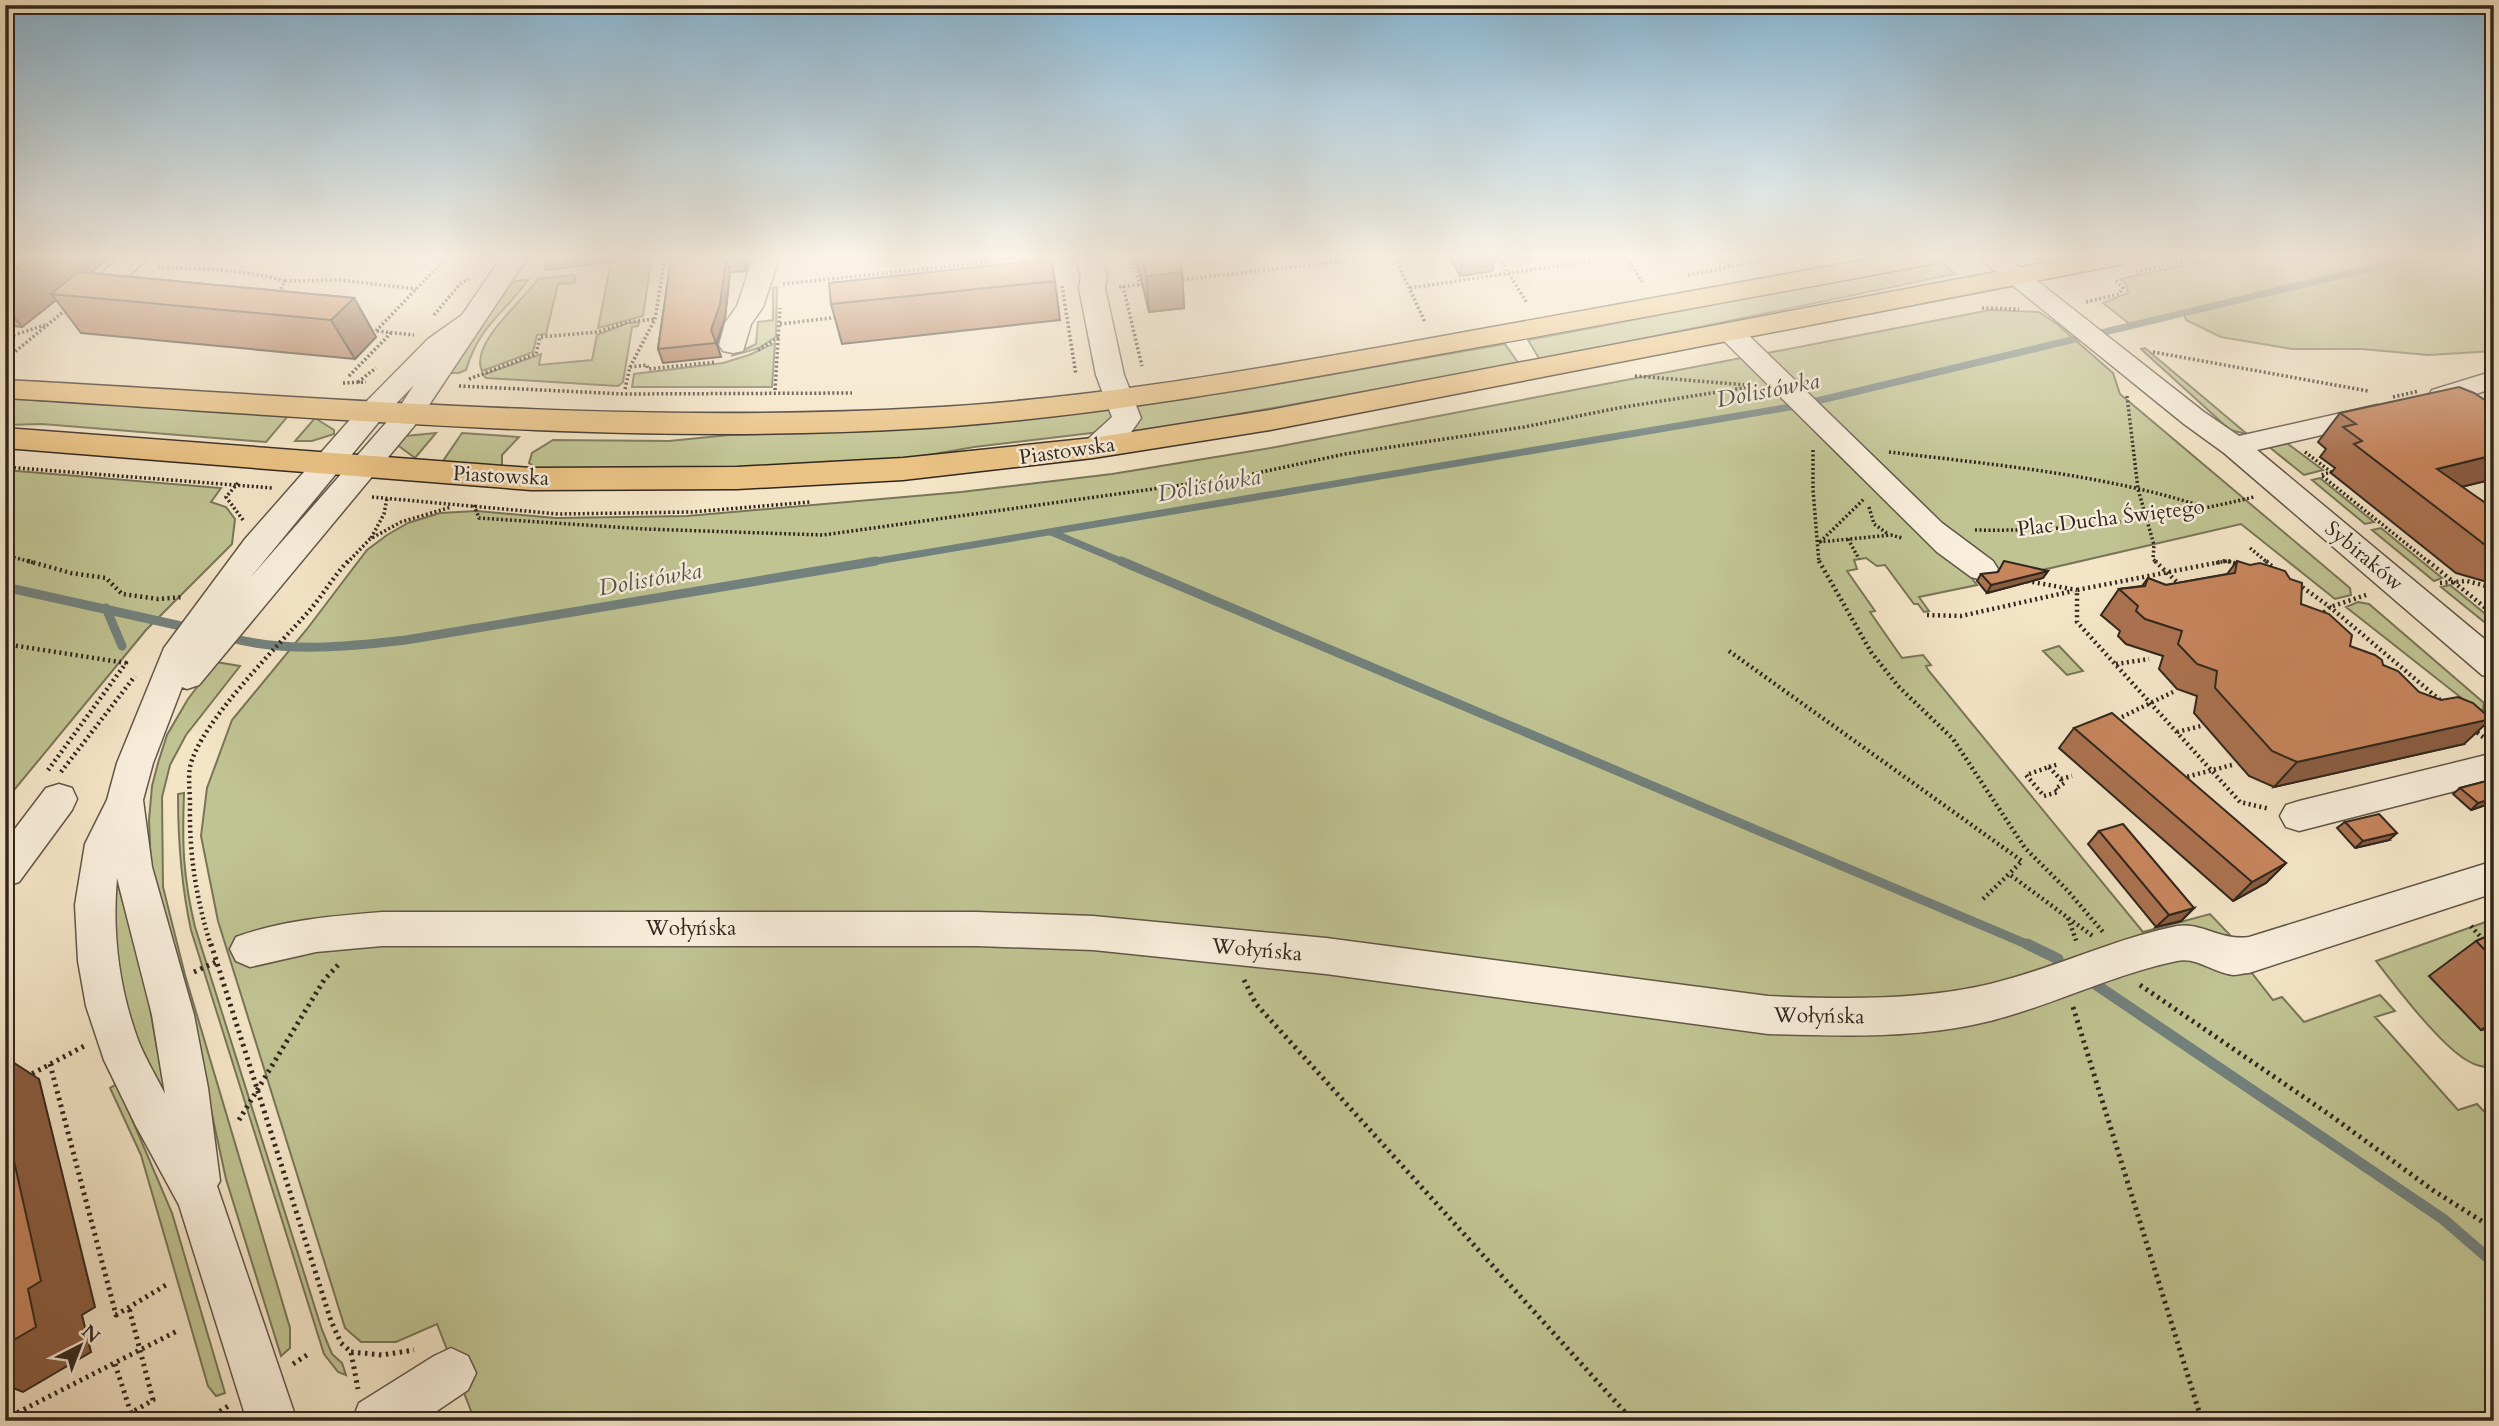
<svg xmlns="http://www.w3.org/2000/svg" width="2499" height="1426" font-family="Cardo,serif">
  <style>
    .green { fill: #c0c392; stroke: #787558; stroke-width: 2 }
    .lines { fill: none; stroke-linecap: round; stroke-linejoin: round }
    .stream-far2 { stroke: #72817d; stroke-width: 7 }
    .stream-far1 { stroke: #72817d; stroke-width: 9 }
    .stream { stroke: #72817d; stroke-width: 11 }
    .minor-casing { stroke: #625648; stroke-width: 3 }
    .major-casing { stroke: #31271e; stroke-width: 3 }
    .path-far2 { stroke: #31271e; stroke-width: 3.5; stroke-dasharray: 2 2.5; stroke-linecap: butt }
    .path-far1 { stroke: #31271e; stroke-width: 4.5; stroke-dasharray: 2 3.5; stroke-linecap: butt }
    .path { stroke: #31271e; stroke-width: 5; stroke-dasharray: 2.5 4.5; stroke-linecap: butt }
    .minor { fill: #f8eedb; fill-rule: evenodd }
    .major { fill: #eac284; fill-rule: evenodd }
    .wall { fill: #ab7250; stroke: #31271e; stroke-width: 2 }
    .shaded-wall { fill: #8b5d41; stroke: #31271e; stroke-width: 2 }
    .building { fill: #c7855d; stroke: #31271e; stroke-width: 2 }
    .labels { text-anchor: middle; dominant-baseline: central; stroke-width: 5; stroke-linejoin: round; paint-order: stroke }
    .street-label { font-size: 21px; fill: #31271e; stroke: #f8eedb }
    .water-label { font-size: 23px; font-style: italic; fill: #52544d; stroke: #f8eedb }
  </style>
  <rect width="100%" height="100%" fill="#f4e5c7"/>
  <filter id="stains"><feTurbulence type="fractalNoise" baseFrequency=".00286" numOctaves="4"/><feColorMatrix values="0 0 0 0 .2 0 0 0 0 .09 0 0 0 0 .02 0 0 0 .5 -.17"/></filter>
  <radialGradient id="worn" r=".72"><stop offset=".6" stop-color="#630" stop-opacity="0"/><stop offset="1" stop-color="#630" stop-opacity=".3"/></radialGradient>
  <path class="green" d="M 622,258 L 654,258 L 651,261 L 643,316 L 598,328 L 611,262 L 545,270 L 546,266 Z
    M 2218,258 L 2494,258 L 2494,351 L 2428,355 L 2362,349 L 2292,349 L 2221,337 L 2186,320 L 2184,314 L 2131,325 L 2103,303 L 2128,293 L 2126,284 L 2120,279 Z
    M 1942,261 L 1955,274 L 1540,360 L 1528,340 Z
    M 571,275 L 576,276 L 574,283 L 558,284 L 546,334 L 537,335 L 533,352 L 482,371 C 469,344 524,300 538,279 Z
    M 528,280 C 503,315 480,324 466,370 L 459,373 L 447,373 L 506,287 L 516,281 Z
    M 777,287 L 776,337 L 759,348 L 731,356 L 756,344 L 758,322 L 773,320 L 773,288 Z
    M 1990,310 L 2039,312 L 2057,324 L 2113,373 L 2120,394 L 2350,588 L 2351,595 L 2335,599 L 2241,524 L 2012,577 C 1999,563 1986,568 1968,573 L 1977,585 L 1919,597 L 1929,611 L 1924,612 L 1918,604 L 1914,604 L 1885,565 L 1877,566 L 1866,558 L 1854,560 L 1857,569 L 1847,571 L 1875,611 L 1870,612 L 1902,658 L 1923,655 L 1931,665 L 1926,666 L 1928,670 L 2143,932 L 2210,914 L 2249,955 L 2248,968 L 2273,1000 L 2282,997 L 2304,1022 L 2380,995 L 2395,1011 L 2375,1017 L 2458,1110 L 2477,1104 L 2494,1122 L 2494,1421 L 467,1421 L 473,1416 L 437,1324 L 396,1342 L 361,1342 L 345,1328 L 218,921 L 201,836 L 207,788 L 232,720 L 307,629 L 367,550 L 387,535 L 408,523 L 440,513 L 477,511 L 556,518 L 687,516 L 961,492 L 1112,474 L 1276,447 L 1741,358 L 1798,407 L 1762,354 Z
    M 639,322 L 638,326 L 632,327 L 623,382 L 618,386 L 486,378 L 483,375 L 541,354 L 539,365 L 592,360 L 597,335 L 628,323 Z
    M 775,343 L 772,387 L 632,387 L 634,374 L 723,363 L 749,355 Z
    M 1505,344 L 1519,364 L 1121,435 L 1138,420 L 1139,412 L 1134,405 L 1243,390 Z
    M 2145,348 L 2247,434 L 2230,430 L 2141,349 Z
    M 5,398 L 289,415 L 266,442 L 42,424 L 5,425 Z
    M 1107,409 L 1115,414 L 1100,432 L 974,447 L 906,459 L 738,470 L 537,468 L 529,463 L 532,453 L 553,440 L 669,441 L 729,435 L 868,431 Z
    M 315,418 L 334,430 L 334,434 L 312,441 L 295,441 Z
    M 436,433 L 415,458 L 396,444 L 405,436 Z
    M 462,433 L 519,437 L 502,455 L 502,469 L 441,464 Z
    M 2281,443 L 2288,444 L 2323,470 L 2304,475 L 2268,446 Z
    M 5,470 L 221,488 L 211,502 L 226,507 L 235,519 L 232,544 L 146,630 L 5,801 Z
    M 2320,478 L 2374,522 L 2365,524 L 2312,480 Z
    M 2381,528 L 2442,578 L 2434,581 L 2372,530 Z
    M 2450,585 L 2494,621 L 2494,630 L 2441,587 Z
    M 2358,602 L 2369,604 L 2484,703 L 2483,710 L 2478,711 L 2346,607 Z
    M 2059,646 L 2083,671 L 2067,675 L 2043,651 Z
    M 216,662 L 240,666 L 186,735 L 170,765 L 162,797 L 163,887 L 185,975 L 290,1328 L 290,1348 L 281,1356 L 226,1179 L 182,977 L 151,870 L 149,820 L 152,786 L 158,763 L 167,735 L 188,699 Z
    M 184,793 C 182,844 183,877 195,927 L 322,1330 L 332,1354 L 342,1363 L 346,1375 L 338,1372 L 324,1354 L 191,930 C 181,884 178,841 178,794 Z
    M 113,866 L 146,987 L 168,1109 L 134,1037 L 114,955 Z
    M 2494,919 L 2494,952 L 2430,976 L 2481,1030 L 2494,1026 L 2494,1068 C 2484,1067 2476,1066 2468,1061 C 2440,1045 2396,987 2376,961 Z
    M 117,1084 L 172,1213 L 225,1393 L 216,1396 L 208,1386 L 141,1155 L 110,1088 Z"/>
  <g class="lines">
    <path class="stream-far2" d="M 1051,532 L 1125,563
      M 865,563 L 1796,406 L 2413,258"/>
    <path class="stream-far1" d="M 1121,561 L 2031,946
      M 5,587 L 190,628
      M 106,608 L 122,646
      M 227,637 C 286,653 346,647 406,640 L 876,561"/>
    <path class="stream" d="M 2027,944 L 2058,959
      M 2095,984 L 2443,1219 L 2494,1263"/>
    <g class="minor-casing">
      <path id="minor" d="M 120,258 L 149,258 L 100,301 L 91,303 L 82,301 L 78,295 L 82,289 Z
        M 501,258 L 527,258 L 419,420 L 199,685 L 187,689 L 182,687 L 153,763 L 143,800 L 152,867 L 194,1015 L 208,1088 L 220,1181 L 217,1186 L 297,1421 L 247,1421 L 179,1205 L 136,1126 L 104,1060 L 86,1006 L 78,961 L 75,905 L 85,844 L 107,800 L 117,763 L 164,648 L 245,539 L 362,406 L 428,339 L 462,315 ZM 414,385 L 399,408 L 250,578 L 382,418 ZM 117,878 L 152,1015 L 165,1094 C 156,1076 145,1058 138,1040 C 119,988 112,933 117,878 Z
        M 753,258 L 779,258 L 763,307 L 751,324 L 743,351 L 733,353 L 723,351 L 719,345 L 725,323 L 737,306 Z
        M 1075,258 L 1101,258 L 1107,276 L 1105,288 L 1124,375 L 1141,418 C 1128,438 1109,462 1083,455 L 1078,448 L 1112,417 L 1096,375 L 1079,288 L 1081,276 Z
        M 1979,258 L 2008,258 L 2204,412 L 2239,436 L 2377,405 L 2387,408 L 2391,414 L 2387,420 L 2257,450 L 2494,647 L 2494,679 L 2482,675 L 2224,453 L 2184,424 Z
        M 1730,324 L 1739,326 L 1942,523 L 1993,561 L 1998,569 L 1993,577 L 1982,580 L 1971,577 L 1937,552 L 1721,338 L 1717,332 L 1721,326 Z
        M 2494,371 L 2494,388 L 2442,405 L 2432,402 L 2428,396 L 2432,390 Z
        M 2494,753 L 2494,781 L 2299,831 L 2286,827 L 2280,816 L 2286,805 L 2299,801 Z
        M 59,784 L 72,788 L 77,799 L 72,810 L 19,882 L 5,887 L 5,842 L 46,788 Z
        M 2494,861 L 2494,893 L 2249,973 C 2244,973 2238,975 2233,975 C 2213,973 2198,957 2177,961 C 2113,974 2054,1005 1990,1021 C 1918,1039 1842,1036 1768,1034 L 1326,974 L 1093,950 L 977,946 L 382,946 L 316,952 L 250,967 L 236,961 L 230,949 L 236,937 C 282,920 333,916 382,912 L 977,912 L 1093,916 L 1326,938 L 1768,996 C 1842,999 1918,1001 1990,984 C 2053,969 2113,939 2177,926 C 2202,922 2220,941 2249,937 Z
        M 451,1348 L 468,1356 L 476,1373 L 468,1390 L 422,1421 L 352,1421 L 359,1403 L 434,1356 Z"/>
    </g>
    <g class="major-casing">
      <path id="major" d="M 1874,258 L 1935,258 L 1931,264 L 1921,266 C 1759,296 1597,326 1434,355 C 1266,386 1097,417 926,428 C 619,447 311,416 5,398 L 5,380 C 310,396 616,425 922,408 C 1082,400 1241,372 1399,344 C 1558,315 1716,287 1874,258 Z
        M 2069,258 L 2127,258 L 2123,264 L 2113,266 L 1270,430 L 1093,458 L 903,480 L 737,489 L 531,490 L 5,448 L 5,428 L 531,468 L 737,467 L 903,458 L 1093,438 L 1270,410 Z"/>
    </g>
    <path class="path-far2" d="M 1132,258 L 1140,285
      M 1395,258 L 1425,322
      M 1499,258 L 1527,303
      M 1627,258 L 1642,282
      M 1717,258 L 1732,266
      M 545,264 L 604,258
      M 158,267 C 201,269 243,269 285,281 L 278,295
      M 2136,272 L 2198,258
      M 1688,275 L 1776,258
      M 1178,280 L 1372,258
      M 285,281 L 339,280 L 416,289
      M 783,284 L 989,262 L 1000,267
      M 1062,286 L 1076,375
      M 1123,286 L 1142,366
      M 1119,287 L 1145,284
      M 1410,288 L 1610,258
      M 2086,302 L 2119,294 L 2123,288 L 2114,279
      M 1982,308 L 2019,309
      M 434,315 L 460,284 L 469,279
      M 780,324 L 839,317
      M 376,331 L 446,258
      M 377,331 L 414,335
      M 5,338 L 45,325
      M 758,350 L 779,337
      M 2153,352 L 2368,391
      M 5,360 L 69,307
      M 630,367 L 647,365 L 648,369 L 716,362
      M 349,376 L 392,332
      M 1635,376 L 1748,385
      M 469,379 L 536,354 L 540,337 L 598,332 L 628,322 L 655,319
      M 358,382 L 376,368
      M 343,383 L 366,382
      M 459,386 L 624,394 L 852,393
      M 625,389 L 630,367 L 655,319 L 665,258
      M 775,390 L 780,308
      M 2127,396 L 2138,489 L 2154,545 L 2153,559 L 2157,563
      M 2393,397 L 2419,391
      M 1813,450 L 1813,490 L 1819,563
      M 1889,452 C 1995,465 2105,474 2207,508
      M 2305,452 L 2331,472 L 2321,475 L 2430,563
      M 5,467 L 273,488
      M 238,483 L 226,497 L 243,520
      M 372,497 L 558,514 L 692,512 L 810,502
      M 474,505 L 479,518 L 645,529 L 823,535 L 1239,477 L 1345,454 L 1524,427 L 1618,408 L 1749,387
      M 1869,507 L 1874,524 L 1888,534
      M 1975,530 C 2069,532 2163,519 2254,497
      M 371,538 L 384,514 L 387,498
      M 1848,539 L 1859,559
      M 1819,542 L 1891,535 L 1902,538
      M 1820,542 L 1864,499
      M 2250,548 L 2268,563
      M 5,555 L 35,563
      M 347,563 L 370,539 L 401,522 L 451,507
      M 2216,563 L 2227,561 L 2234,563"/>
    <path class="path-far1" d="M 28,561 L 71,573 L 106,578 L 122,594 L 158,599 L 183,597
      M 1819,561 L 1871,652 L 1898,686 L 1953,739 L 2025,848 L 2067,890 L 2103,932
      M 2155,561 L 2181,586
      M 2225,561 L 2077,590 L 2077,622 L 2240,802 L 2270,809
      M 2228,561 L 2240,565
      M 2266,561 L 2276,570
      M 2428,561 L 2494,615
      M 2027,581 L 2077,590
      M 2440,583 L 2467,581 L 2494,588
      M 2298,584 L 2330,607 L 2440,700
      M 1927,615 L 1961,616 L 2073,591
      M 2320,616 L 2330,607 L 2366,595
      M 5,644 L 126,663 L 46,773
      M 1729,651 L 2022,861 L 2009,874
      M 2116,664 L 2149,659
      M 2481,714 L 2494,710
      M 2122,717 L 2173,692
      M 2473,729 L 2488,741
      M 2177,732 L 2201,726
      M 2049,767 L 2064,783 L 2055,789 L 2058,792 L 2044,796 L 2026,775 Z
      M 2049,767 L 2059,764
      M 61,772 L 135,676
      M 2182,778 L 2232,765
      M 2061,779 L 2072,776
      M 1983,899 L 2009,874 L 2094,937
      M 2068,918 L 2077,943
      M 2471,926 L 2485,942
      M 211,946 C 196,898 189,854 190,804 C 190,793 188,779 190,767 C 199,724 278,646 309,611 C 323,595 333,577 348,561"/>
    <path class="path" d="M 211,944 L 331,1321 L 341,1343 L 351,1352 L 358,1389
      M 194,972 L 218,961
      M 1244,980 L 1256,1004 L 1633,1421
      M 2140,985 L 2330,1115 L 2434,1191 L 2494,1229
      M 2073,1007 L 2202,1421
      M 50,1064 L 116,1315 L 166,1285
      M 26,1077 L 86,1045
      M 239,1120 L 324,980 L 338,965
      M 351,1352 L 382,1355 L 414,1350
      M 115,1364 L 131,1413 L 153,1400 L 129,1308
      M 293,1364 L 310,1353
      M 5,1419 L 179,1330
      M 208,1419 L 230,1405"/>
    <use href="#minor" class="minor"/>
    <use href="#major" class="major"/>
  </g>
  <path class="wall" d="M 5,258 L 109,258 L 90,273 L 354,298 L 376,337 L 355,359 L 81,333 L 56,300 L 22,327 L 5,325 Z
    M 671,258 L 750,258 L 746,271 L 730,272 L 725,318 L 717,344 L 721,357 L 663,363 L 658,349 Z
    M 1136,258 L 1179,258 L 1182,272 L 1184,308 L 1149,312 Z
    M 1450,258 L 1494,258 L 1492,271 L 1460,276 Z
    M 1055,281 L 1060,320 L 842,344 L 831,304 Z
    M 2494,406 L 2494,479 L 2461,487 L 2494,509 L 2494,584 L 2456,573 L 2331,473 L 2335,468 L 2320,457 L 2326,449 L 2318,442 L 2340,413 Z
    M 2237,561 L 2301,604 L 2350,646 L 2383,665 L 2464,744 L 2274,787 L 2249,776 L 2194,713 L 2197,696 L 2177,689 L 2159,669 L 2163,656 L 2126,644 L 2118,636 L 2120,631 L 2101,615 L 2119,589 L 2142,586 L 2148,578 L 2166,585 L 2227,574 Z
    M 2048,571 L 2043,578 L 1987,593 L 1977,581 L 1981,574 Z
    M 2074,728 L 2286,863 L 2266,883 L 2233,901 L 2059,748 Z
    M 2494,779 L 2494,802 L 2471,810 L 2453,794 L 2460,788 Z
    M 2345,822 L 2389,840 L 2355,848 L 2337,828 Z
    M 2099,831 L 2194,908 L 2181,921 L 2156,927 L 2088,844 Z
    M 2494,933 L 2494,1026 L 2481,1030 L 2429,976 L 2476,941 Z"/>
  <path class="shaded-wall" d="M 30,258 L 109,258 L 63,295 L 51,294 L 56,300 L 22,327 L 5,306 L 5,277 Z
    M 726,258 L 730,272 L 725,318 L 716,344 L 711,330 Z
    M 742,258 L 750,258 L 746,271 Z
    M 1462,258 L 1494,258 L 1492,271 L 1460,276 Z
    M 1182,272 L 1184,308 L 1149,312 L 1146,276 Z
    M 354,298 L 376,337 L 355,359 L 331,320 Z
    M 2494,455 L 2494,479 L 2423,496 L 2437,469 Z
    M 2048,571 L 2043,578 L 1987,593 L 1991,585 Z
    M 2491,719 L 2464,744 L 2274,787 L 2297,762 Z
    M 2494,798 L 2494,802 L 2471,810 L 2478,803 Z
    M 2397,833 L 2389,840 L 2355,848 L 2363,841 Z
    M 2286,863 L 2266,883 L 2233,901 L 2252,882 Z
    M 2194,908 L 2181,921 L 2156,927 L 2169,915 Z
    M 2494,1021 L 2494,1026 L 2481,1030 Z
    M 5,1057 L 39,1079 L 95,1307 L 82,1315 L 91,1352 L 23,1392 L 5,1385 L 5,1345 L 28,1289 L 5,1121 Z"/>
  <path class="building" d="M 5,258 L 30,258 L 5,277 Z
    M 671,258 L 726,258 L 720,304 L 711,330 L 716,343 L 658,349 Z
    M 1142,258 L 1179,258 L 1182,272 L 1146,276 Z
    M 1051,259 L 1055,281 L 831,304 L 829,283 Z
    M 78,272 L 354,298 L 331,320 L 51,294 Z
    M 2459,387 L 2474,393 L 2494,406 L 2494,455 L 2437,469 L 2494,509 L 2494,546 L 2484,544 L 2354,444 L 2362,441 L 2343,427 L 2356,424 L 2340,413 Z
    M 2004,561 L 2048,571 L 1991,585 L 1981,574 L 1998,572 Z
    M 2237,561 L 2250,565 L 2260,563 L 2285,571 L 2290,579 L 2302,583 L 2301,604 L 2329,614 L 2352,635 L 2350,646 L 2375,655 L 2382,660 L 2383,665 L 2398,671 L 2419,692 L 2441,700 L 2458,697 L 2473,703 L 2491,719 L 2297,762 L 2272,751 L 2215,688 L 2217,671 L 2197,664 L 2178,644 L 2182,631 L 2145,619 L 2136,611 L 2138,606 L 2119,589 L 2145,586 L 2148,578 L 2166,585 L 2235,573 Z
    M 2112,713 L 2286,863 L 2252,882 L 2074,728 Z
    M 2494,779 L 2494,798 L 2478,803 L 2460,788 Z
    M 2379,814 L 2397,833 L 2363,841 L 2345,822 Z
    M 2123,824 L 2194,908 L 2169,915 L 2099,831 Z
    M 2494,933 L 2494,959 L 2476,941 Z
    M 5,1121 L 41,1281 L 28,1289 L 36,1327 L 5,1345 Z"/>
  <linearGradient id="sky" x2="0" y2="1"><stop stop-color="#8ab8d6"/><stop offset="0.56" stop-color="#faf3e6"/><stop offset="1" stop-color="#faf3e6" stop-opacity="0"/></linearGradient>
  <rect width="2499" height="458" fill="url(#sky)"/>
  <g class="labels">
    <g class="street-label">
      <text transform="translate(1067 451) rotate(-8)">Piastowska</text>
      <text transform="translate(501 476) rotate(3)">Piastowska</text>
      <text transform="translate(2111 518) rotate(-7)">Plac Ducha Świętego</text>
      <text transform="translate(2364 556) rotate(40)">Sybiraków</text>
      <text x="691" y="928">Wołyńska</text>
      <text transform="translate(1257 950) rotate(5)">Wołyńska</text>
      <text transform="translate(1819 1016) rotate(1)">Wołyńska</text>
    </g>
    <g class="water-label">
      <text transform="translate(1768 390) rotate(-11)">Dolistówka</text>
      <text transform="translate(1209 485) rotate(-10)">Dolistówka</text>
      <text transform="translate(650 579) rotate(-10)">Dolistówka</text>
    </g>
  </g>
  <rect width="2499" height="1426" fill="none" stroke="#f4e5c7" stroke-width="28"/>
  <rect x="7" y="7" width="2485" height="1412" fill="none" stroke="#31271e" stroke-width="3.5"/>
  <rect x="14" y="14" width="2471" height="1398" fill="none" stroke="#31271e" stroke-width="2"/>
  <g transform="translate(80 1346) rotate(42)" stroke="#f8eedb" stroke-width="5" paint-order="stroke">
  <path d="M0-5L12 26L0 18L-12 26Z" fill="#31271e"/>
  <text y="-10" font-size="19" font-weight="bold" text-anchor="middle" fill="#31271e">N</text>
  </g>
  <rect width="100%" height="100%" filter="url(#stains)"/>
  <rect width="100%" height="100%" fill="url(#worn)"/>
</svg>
